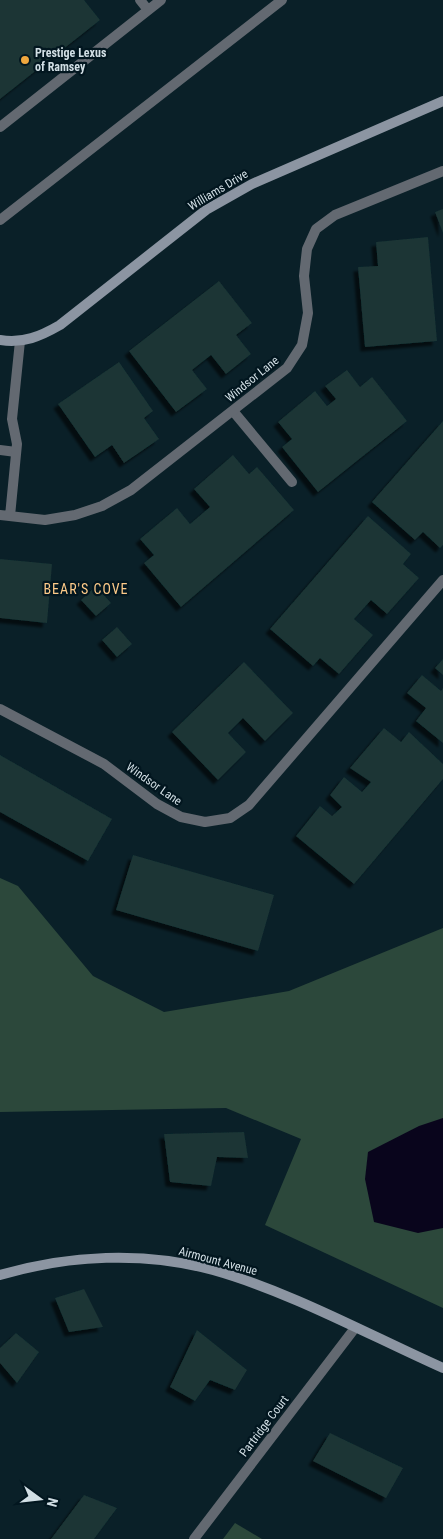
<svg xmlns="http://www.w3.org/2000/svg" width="443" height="1539" font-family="'Roboto Condensed',sans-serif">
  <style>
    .green { fill: #2c483b }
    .water { fill: #09051c }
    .building { fill: #1a3535; filter: url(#shadow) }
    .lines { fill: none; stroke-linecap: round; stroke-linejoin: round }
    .lane { stroke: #636971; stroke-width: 10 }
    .street { stroke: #636971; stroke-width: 10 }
    .secondary { stroke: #8c95a2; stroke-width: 10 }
    .poi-dot { fill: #efa73e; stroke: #02161f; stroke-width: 2 }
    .labels { text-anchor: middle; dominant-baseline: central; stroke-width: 4.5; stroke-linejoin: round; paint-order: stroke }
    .poi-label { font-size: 12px; font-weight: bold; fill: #d2dfe5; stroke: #02161f; text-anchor: start }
    .street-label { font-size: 12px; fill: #d2dfe5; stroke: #02161f }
    .neighbourhood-label { font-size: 14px; letter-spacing: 1px; fill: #fdca89; stroke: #02161f }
  </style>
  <defs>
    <filter id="shadow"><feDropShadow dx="-4.5" dy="4.5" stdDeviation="1" flood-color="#0009"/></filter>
  </defs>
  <rect width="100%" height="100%" fill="#0a2028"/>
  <path class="green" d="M 0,878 L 18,886 L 93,976 L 164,1012 L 289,991 L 443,928 L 443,1308 L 265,1225 L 301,1139 L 226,1108 L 0,1112 Z
    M 235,1523 L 262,1539 L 223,1539 Z"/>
  <path class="water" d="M 443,1118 L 443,1228 L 418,1233 L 374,1222 L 365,1179 L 368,1152 L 419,1126 Z"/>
  <path class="building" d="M 0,0 L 84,0 L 100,20 L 0,99 Z
    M 443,209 L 443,233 L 435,212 Z
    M 428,237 L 437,341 L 365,347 L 358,267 L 378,266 L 376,242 Z
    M 219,281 L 252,323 L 236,335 L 251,354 L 226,374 L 211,355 L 192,370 L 207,389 L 176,412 L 129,351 Z
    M 119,362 L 153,411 L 144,418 L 159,439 L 124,463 L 112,445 L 95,457 L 58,404 Z
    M 347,370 L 360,387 L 372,377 L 407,421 L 318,492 L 282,447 L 292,439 L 278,422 L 315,391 L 327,406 L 336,399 L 325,386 Z
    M 443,421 L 443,545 L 440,548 L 423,532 L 415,540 L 372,502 Z
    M 233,455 L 249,474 L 257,467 L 294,510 L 181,607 L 144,563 L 154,555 L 140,539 L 177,508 L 190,524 L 210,507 L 194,489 Z
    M 368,516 L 411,554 L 403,564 L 419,578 L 387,614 L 371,600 L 354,619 L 373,635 L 339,674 L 320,658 L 313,666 L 270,629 Z
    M 0,559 L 52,564 L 47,623 L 0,618 Z
    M 96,586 L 111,603 L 96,616 L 81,600 Z
    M 117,627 L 132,644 L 117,657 L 102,640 Z
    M 443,659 L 443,675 L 435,668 Z
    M 244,662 L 293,713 L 265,741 L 243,718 L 228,733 L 246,752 L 218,780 L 172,732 Z
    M 422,675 L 441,691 L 443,688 L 443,743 L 416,721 L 426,708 L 407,693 Z
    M 384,728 L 401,742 L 409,732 L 443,764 L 443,779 L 354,884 L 296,836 L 320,806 L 332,816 L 342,807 L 330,795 L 344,777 L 362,792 L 371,782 L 350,768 Z
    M 0,755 L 112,819 L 88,861 L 0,812 Z
    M 133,855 L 274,895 L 258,951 L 116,910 Z
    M 244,1132 L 248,1158 L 217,1157 L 211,1186 L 170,1182 L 164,1134 Z
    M 84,1289 L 103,1327 L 69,1332 L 55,1298 Z
    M 197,1330 L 247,1370 L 235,1390 L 210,1380 L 195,1401 L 170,1387 Z
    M 16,1333 L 39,1352 L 17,1383 L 0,1363 L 0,1348 Z
    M 330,1433 L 403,1468 L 386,1498 L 313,1461 Z
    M 84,1495 L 117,1508 L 94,1539 L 51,1539 Z"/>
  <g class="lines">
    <path class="lane" d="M 140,0 L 148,10
      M 0,127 L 161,0
      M 0,220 L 282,0
      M 233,411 L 292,482
      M 0,450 L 16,452"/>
    <path class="street" d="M 0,515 L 45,520 L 75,515 L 102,506 L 131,490 L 287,368 L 302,345 L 308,313 L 304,276 L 307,249 L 316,229 L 335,215 L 443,171
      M 10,516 L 17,444 L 12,419 L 20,341
      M 0,709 L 104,764 L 157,804 L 181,817 L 205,822 L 230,818 L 249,805 L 443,580
      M 194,1539 L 355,1328"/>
    <path class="secondary" d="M 0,340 C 23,344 41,336 60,325 L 206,210 L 252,184 L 443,101
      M 0,1275 C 68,1255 144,1251 213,1270 C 291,1292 369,1335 443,1368"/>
  </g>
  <circle class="poi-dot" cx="25" cy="60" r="5"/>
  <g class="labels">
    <g class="poi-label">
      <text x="35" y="53">Prestige Lexus<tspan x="35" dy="14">of Ramsey</tspan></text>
    </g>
    <g class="street-label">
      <text transform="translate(218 190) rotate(-31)">Williams Drive</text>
      <text transform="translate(252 379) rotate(-39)">Windsor Lane</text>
      <text transform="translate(154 784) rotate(35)">Windsor Lane</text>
      <text transform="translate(218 1261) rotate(15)">Airmount Avenue</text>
      <text transform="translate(264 1426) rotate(-53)">Partridge Court</text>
    </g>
    <g class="neighbourhood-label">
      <text x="86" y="589">BEAR'S COVE</text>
    </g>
  </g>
  <g transform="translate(40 1499) rotate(105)" stroke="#02161f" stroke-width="4" paint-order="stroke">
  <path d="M0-4L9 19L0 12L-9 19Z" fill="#d2dfe5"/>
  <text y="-8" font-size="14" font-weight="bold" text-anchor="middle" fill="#d2dfe5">N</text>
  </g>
</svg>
